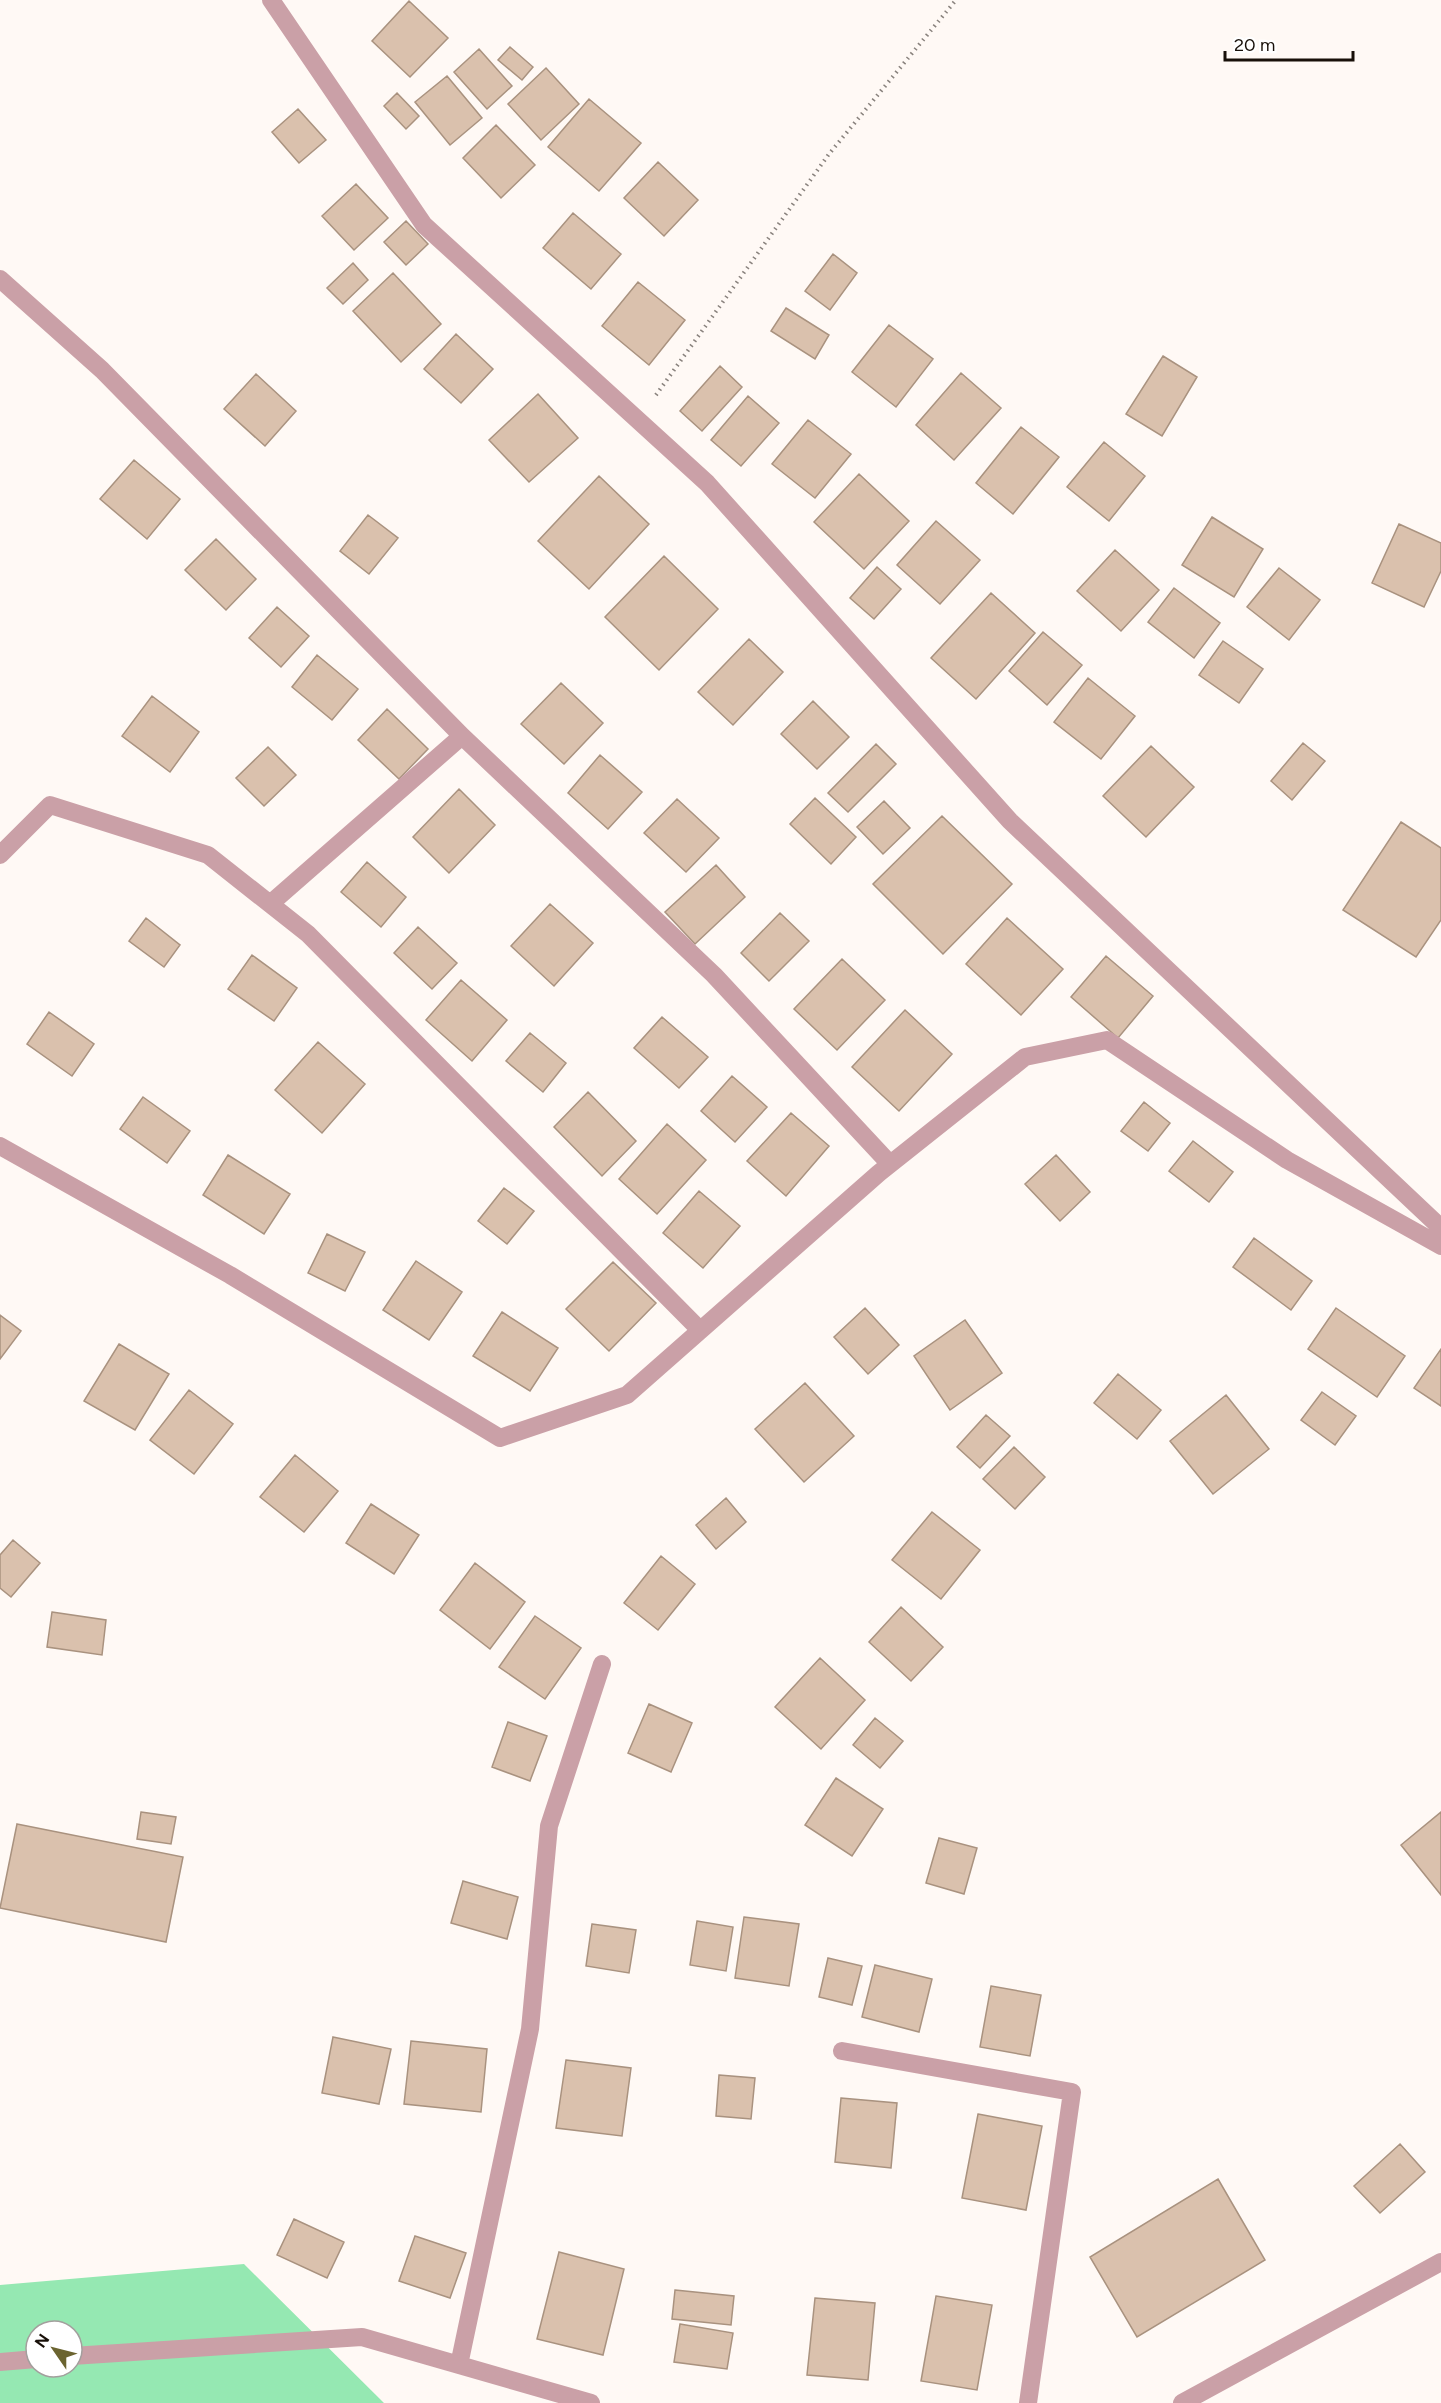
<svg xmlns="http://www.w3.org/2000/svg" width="1441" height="2403" font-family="Figtree,sans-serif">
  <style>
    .green { fill: #95e8b2; fill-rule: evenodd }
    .building { fill: #dac1ad; stroke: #a9927f; stroke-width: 1.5 }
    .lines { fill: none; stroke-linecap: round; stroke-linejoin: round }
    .path { stroke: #89827d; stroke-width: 4; stroke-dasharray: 1.5 4.5; stroke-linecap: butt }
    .street { stroke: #caa0a7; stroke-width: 18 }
  </style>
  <rect width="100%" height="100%" fill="#fff9f5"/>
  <path class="green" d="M 244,2264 L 384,2403 L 0,2403 L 0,2285 ZM 36,2331 L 72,2331 L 72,2367 L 36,2367 Z"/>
  <path class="building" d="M 409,1 L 448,38 L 410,77 L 372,41 Z
    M 510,47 L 533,67 L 522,80 L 498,60 Z
    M 479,49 L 512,86 L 487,109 L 454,72 Z
    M 546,68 L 579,104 L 541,140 L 508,104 Z
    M 447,76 L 482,118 L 450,145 L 415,102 Z
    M 397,93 L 419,116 L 406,129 L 384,106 Z
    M 589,99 L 641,143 L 599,191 L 548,147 Z
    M 298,109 L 326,140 L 299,163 L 272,132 Z
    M 496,125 L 535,165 L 501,198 L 463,158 Z
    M 658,162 L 698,200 L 664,236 L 624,198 Z
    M 356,184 L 388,218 L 354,250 L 322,216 Z
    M 573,213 L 621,254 L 591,289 L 543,248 Z
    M 406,221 L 428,244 L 406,265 L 384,242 Z
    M 833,254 L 857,273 L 830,310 L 805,291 Z
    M 353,263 L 368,280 L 343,304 L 327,288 Z
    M 393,273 L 441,324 L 401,362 L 353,311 Z
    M 638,282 L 685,320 L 649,365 L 602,326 Z
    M 786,308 L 829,335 L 815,359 L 771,331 Z
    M 889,325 L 933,359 L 896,407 L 852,372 Z
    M 456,334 L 493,369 L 461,403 L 424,369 Z
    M 1163,356 L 1197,377 L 1162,436 L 1126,414 Z
    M 720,366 L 742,387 L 702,431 L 680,411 Z
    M 961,373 L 1001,408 L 954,460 L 916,425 Z
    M 256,374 L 296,411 L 265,446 L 224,409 Z
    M 538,394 L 578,438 L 529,482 L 489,440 Z
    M 748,396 L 779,423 L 741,466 L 711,440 Z
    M 808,420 L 851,454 L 815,498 L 772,464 Z
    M 1021,427 L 1059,457 L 1013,514 L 976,483 Z
    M 1104,442 L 1145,476 L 1109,521 L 1067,487 Z
    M 134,460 L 180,499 L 147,539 L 100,499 Z
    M 859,474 L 909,521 L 864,569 L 814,522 Z
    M 599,476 L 649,524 L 589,589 L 538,541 Z
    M 368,515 L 398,538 L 369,574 L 340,551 Z
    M 1212,517 L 1263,549 L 1234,597 L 1182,565 Z
    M 936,521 L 980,560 L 940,604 L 897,565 Z
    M 1399,524 L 1441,543 L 1441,571 L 1424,607 L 1372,583 Z
    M 216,539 L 256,579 L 226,610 L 185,570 Z
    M 1115,550 L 1159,590 L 1121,631 L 1077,591 Z
    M 664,556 L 718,609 L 659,670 L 605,617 Z
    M 877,567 L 901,589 L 874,619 L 850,598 Z
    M 1279,568 L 1320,600 L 1289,640 L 1247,607 Z
    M 1174,588 L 1220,623 L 1194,658 L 1148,622 Z
    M 991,593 L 1035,633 L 976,699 L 931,658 Z
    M 277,607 L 309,636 L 281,667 L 249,638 Z
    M 1043,632 L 1082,665 L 1047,705 L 1009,671 Z
    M 749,639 L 783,672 L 733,725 L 698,692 Z
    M 1223,641 L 1263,669 L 1239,703 L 1199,675 Z
    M 317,655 L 358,689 L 332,720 L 292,687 Z
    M 1088,678 L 1135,716 L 1101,759 L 1054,722 Z
    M 561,683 L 603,723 L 564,764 L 521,724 Z
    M 152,696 L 199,732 L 170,772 L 122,736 Z
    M 813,701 L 849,737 L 817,769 L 781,734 Z
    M 387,709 L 428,749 L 399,779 L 358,740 Z
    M 1303,743 L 1325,761 L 1292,800 L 1271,781 Z
    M 876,744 L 896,764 L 848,812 L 828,793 Z
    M 1151,746 L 1194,787 L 1146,837 L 1103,796 Z
    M 268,747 L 296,775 L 264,806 L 236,778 Z
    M 600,755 L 642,792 L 608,829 L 568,793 Z
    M 459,789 L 495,825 L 449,873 L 413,837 Z
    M 815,798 L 856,837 L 831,864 L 790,824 Z
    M 677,799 L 719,838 L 686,872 L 644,833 Z
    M 884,801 L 910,828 L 883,854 L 857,827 Z
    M 942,816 L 1012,884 L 943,954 L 873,884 Z
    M 1401,822 L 1441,848 L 1441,920 L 1416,957 L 1343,910 Z
    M 367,862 L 406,897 L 381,927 L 341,892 Z
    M 716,865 L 745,897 L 695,944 L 665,912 Z
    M 550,904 L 593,943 L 554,986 L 511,946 Z
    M 780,913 L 809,941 L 769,981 L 741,953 Z
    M 146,918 L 180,945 L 164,967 L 129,941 Z
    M 1007,918 L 1063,969 L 1021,1015 L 966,964 Z
    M 418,927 L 457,963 L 432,989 L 394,953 Z
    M 252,955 L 297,988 L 274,1021 L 228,989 Z
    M 1106,956 L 1153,996 L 1118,1038 L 1071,997 Z
    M 842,959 L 885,1000 L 837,1050 L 794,1009 Z
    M 461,980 L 507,1020 L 472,1061 L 426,1020 Z
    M 905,1010 L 952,1054 L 899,1111 L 852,1067 Z
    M 49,1012 L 94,1044 L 72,1076 L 27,1044 Z
    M 662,1017 L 708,1057 L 679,1088 L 634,1048 Z
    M 530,1033 L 566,1063 L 543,1092 L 506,1061 Z
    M 318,1042 L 365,1084 L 322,1133 L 275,1090 Z
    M 732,1076 L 767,1107 L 735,1142 L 701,1111 Z
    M 588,1092 L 636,1141 L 602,1176 L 554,1127 Z
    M 143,1097 L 190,1131 L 167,1163 L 120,1129 Z
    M 1144,1102 L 1170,1123 L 1148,1151 L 1121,1131 Z
    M 791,1113 L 829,1146 L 786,1196 L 747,1161 Z
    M 667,1124 L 706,1160 L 657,1214 L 619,1179 Z
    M 1193,1141 L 1233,1172 L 1209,1202 L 1169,1171 Z
    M 228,1155 L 290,1194 L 264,1234 L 203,1195 Z
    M 1056,1155 L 1090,1192 L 1060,1221 L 1025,1184 Z
    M 504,1188 L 534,1211 L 507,1244 L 478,1221 Z
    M 699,1191 L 740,1226 L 703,1268 L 663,1233 Z
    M 327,1234 L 365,1252 L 345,1291 L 308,1273 Z
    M 1254,1238 L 1312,1281 L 1291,1310 L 1233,1267 Z
    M 416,1261 L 462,1292 L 429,1340 L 383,1310 Z
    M 613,1262 L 656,1303 L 609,1351 L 566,1309 Z
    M 865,1308 L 899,1345 L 868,1374 L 834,1337 Z
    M 1336,1308 L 1405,1356 L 1377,1397 L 1308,1349 Z
    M 502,1312 L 558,1348 L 530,1391 L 473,1356 Z
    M 0,1315 L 21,1331 L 0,1359 Z
    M 965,1320 L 1002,1373 L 950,1410 L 914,1356 Z
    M 119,1344 L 169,1374 L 135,1430 L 84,1401 Z
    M 1441,1349 L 1441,1406 L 1414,1388 Z
    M 1118,1374 L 1161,1410 L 1137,1439 L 1094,1403 Z
    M 805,1383 L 854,1436 L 804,1482 L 755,1429 Z
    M 189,1390 L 233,1424 L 194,1474 L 150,1440 Z
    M 1322,1392 L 1356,1416 L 1335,1445 L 1301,1420 Z
    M 1226,1395 L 1269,1449 L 1213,1494 L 1170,1441 Z
    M 986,1415 L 1010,1436 L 980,1468 L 957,1447 Z
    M 1014,1447 L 1045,1477 L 1015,1509 L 983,1479 Z
    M 295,1455 L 338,1491 L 304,1532 L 260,1497 Z
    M 726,1498 L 746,1522 L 716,1549 L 696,1525 Z
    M 371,1504 L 419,1535 L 394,1574 L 346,1543 Z
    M 932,1512 L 980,1550 L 941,1599 L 892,1560 Z
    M 13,1540 L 40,1563 L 11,1597 L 0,1588 L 0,1555 Z
    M 661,1556 L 695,1584 L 658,1630 L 624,1603 Z
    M 475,1563 L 525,1602 L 490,1649 L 440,1610 Z
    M 901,1607 L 943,1647 L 911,1681 L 869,1642 Z
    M 52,1612 L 106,1620 L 102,1655 L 47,1647 Z
    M 535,1616 L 581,1648 L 545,1699 L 499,1667 Z
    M 820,1658 L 865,1700 L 821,1749 L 775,1707 Z
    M 649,1704 L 692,1723 L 671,1772 L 628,1753 Z
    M 875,1718 L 903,1741 L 880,1768 L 853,1745 Z
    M 508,1722 L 547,1736 L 530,1781 L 492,1767 Z
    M 836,1778 L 883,1809 L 852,1856 L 805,1825 Z
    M 141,1812 L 176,1817 L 171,1844 L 137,1839 Z
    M 1441,1812 L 1441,1895 L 1401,1845 Z
    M 17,1824 L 183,1857 L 166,1942 L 0,1908 Z
    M 939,1838 L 977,1848 L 964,1894 L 926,1883 Z
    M 463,1881 L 518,1897 L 507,1939 L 451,1923 Z
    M 744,1917 L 799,1924 L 789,1986 L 735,1978 Z
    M 697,1921 L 733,1927 L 726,1971 L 690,1965 Z
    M 592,1924 L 636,1930 L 629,1973 L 586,1966 Z
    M 828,1958 L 862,1966 L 852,2005 L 819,1997 Z
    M 875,1965 L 932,1979 L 919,2032 L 862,2017 Z
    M 991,1986 L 1041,1995 L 1030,2056 L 980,2047 Z
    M 333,2037 L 391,2049 L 379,2104 L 322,2093 Z
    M 411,2041 L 487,2049 L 481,2112 L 404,2104 Z
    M 566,2060 L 631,2068 L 622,2136 L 556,2128 Z
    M 719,2075 L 755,2078 L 751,2119 L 716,2116 Z
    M 841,2098 L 897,2103 L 891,2168 L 835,2162 Z
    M 978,2114 L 1042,2126 L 1026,2210 L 962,2198 Z
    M 1400,2144 L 1425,2172 L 1380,2213 L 1354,2186 Z
    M 1218,2179 L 1265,2260 L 1137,2337 L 1090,2257 Z
    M 294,2219 L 344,2242 L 327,2278 L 277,2255 Z
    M 415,2236 L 466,2253 L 450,2298 L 399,2281 Z
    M 559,2252 L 624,2269 L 603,2355 L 537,2339 Z
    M 675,2290 L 734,2296 L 731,2325 L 672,2319 Z
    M 936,2296 L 992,2305 L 977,2390 L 921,2381 Z
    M 815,2298 L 875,2303 L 868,2380 L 807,2375 Z
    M 680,2324 L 733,2333 L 727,2369 L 674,2362 Z"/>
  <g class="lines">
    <path class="path" d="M 656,395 L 829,154 L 956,0"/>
    <path class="street" d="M 271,0 L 424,225 L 707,483 L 1010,821 L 1441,1228
      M 0,279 L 102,370 L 462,736
      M 0,855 L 50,805 L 208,855 L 308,934 L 700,1330
      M 270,904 L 462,736 L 714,975 L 890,1164
      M 0,1146 L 230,1275 L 500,1438 L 627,1395 L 879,1173 L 1025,1057 L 1107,1040 L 1287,1160 L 1441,1246
      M 842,2051 L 1072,2092 L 1028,2403
      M 72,2356 L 362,2337 L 591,2403
      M 0,2362 L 36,2359
      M 459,2365 L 530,2029 L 549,1826 L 602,1664
      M 1182,2403 L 1441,2262"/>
  </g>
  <g transform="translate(54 2349) rotate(305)"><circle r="28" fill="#ffffff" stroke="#a39f9d" stroke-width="1.5"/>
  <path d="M0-4.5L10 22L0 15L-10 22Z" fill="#6b6430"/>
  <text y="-9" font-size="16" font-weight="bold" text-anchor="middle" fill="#181009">N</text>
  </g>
  <path d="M1225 51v9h128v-9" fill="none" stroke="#181009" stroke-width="3"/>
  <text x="1234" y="51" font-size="18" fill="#181009" stroke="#ffffff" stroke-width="4.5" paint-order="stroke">20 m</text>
</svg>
